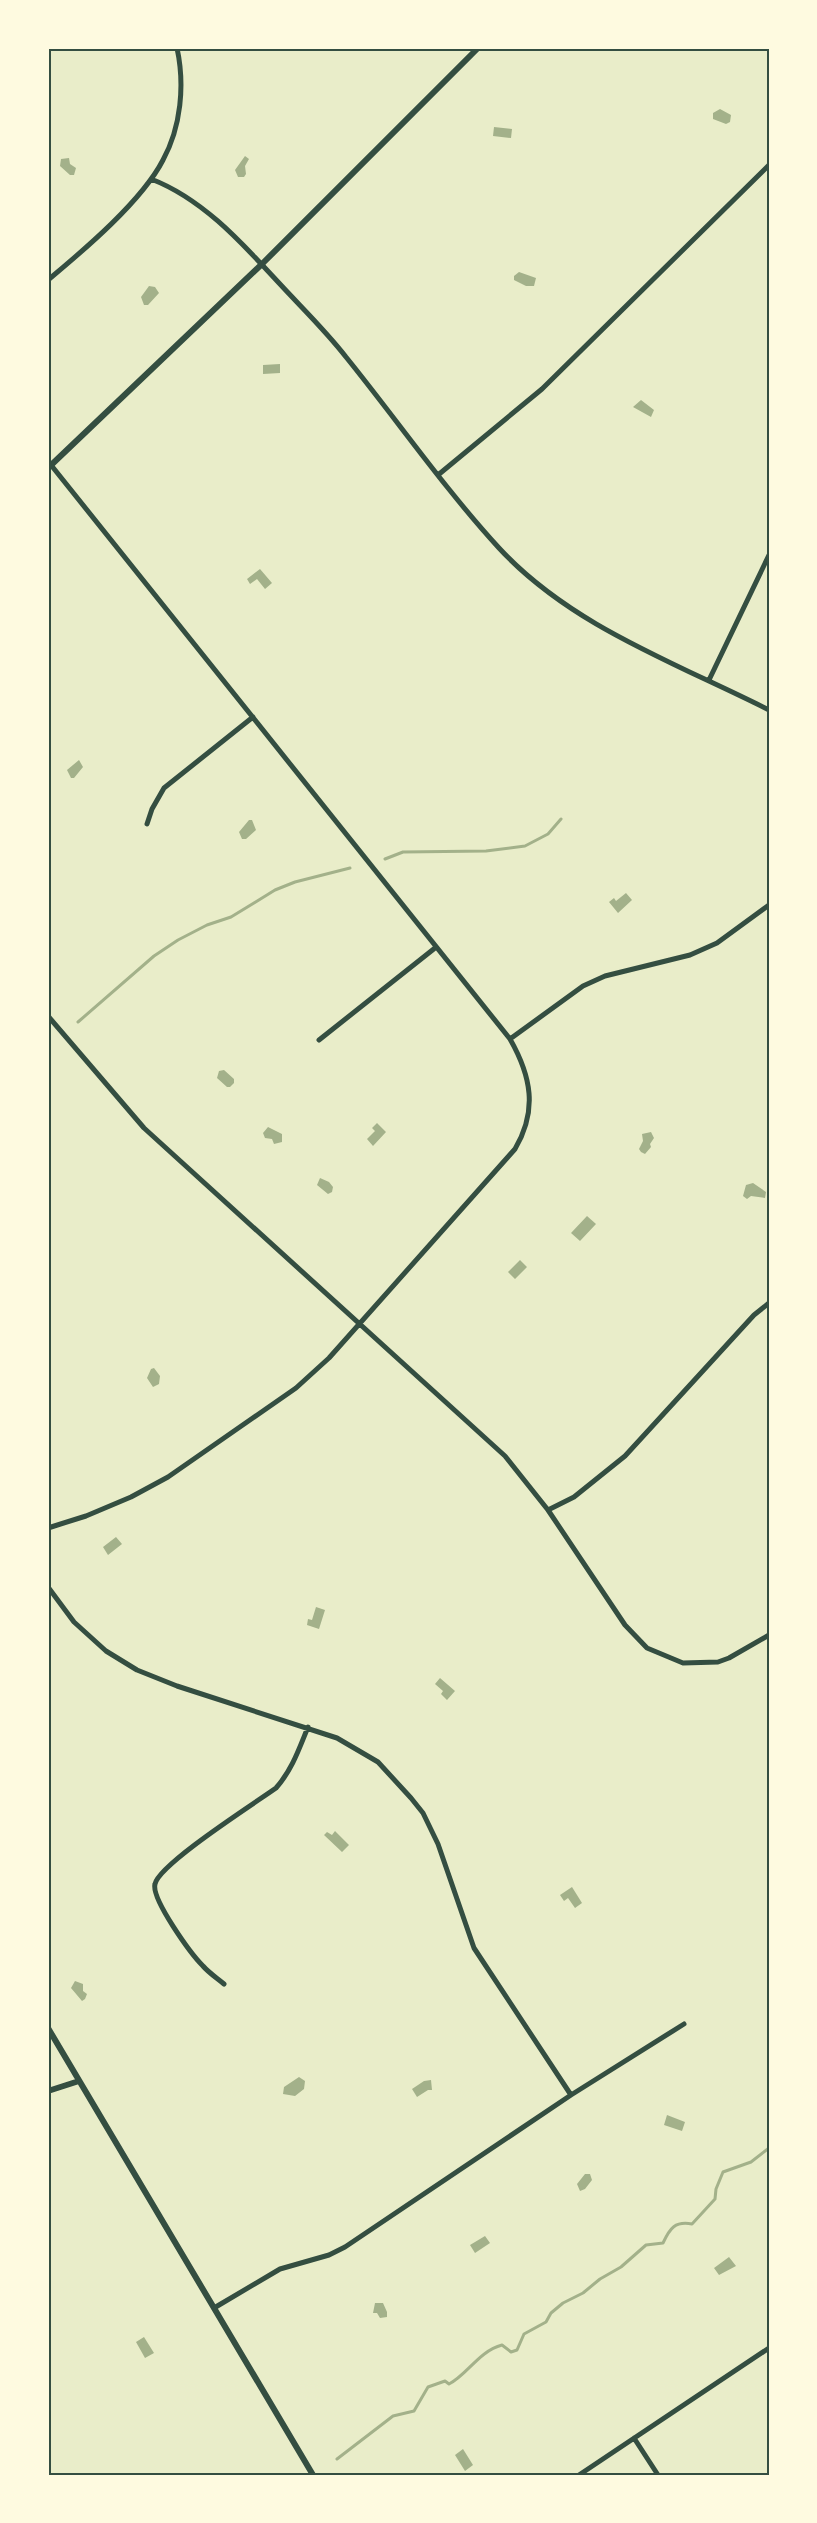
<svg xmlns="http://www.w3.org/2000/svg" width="817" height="2523" font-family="Lato,sans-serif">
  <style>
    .water { fill: #a3b18a }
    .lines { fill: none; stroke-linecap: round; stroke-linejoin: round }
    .stream { stroke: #a3b18a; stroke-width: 3 }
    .minor { stroke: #344e41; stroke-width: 5 }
    .tertiary { stroke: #344e41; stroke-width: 6 }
    .neatline { fill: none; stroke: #344e41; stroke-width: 2 }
  </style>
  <rect width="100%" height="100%" fill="#e9edc9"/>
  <path class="water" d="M 720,109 L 731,115 L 730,122 L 726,124 L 713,119 L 713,113 Z
    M 494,127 L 512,129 L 511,138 L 493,136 Z
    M 245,156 L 249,159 L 245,166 L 246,174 L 244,177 L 238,177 L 235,170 Z
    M 69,158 L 70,164 L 76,168 L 74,175 L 70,175 L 60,166 L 61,159 Z
    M 519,272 L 536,278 L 534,286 L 526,286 L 514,280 L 514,276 Z
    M 149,286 L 155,287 L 159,293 L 148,305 L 144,305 L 141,297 Z
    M 280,364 L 280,373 L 263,374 L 263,365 Z
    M 641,400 L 654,410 L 651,417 L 633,407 Z
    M 260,569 L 272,583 L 265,589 L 257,579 L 250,584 L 247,579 Z
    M 79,760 L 83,767 L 74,778 L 71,778 L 67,770 Z
    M 249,820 L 252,820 L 256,830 L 246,839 L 242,839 L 239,832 Z
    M 626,893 L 632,900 L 618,913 L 609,902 L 614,898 L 616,901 Z
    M 224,1070 L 234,1079 L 234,1083 L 230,1087 L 227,1087 L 217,1078 L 219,1071 Z
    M 377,1123 L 386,1132 L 373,1146 L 367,1139 L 375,1131 L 372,1128 Z
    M 268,1127 L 282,1134 L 282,1142 L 274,1144 L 272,1139 L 265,1138 L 263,1133 Z
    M 651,1132 L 654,1138 L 650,1144 L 651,1147 L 645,1154 L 641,1152 L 639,1149 L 643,1141 L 642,1134 Z
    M 320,1178 L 329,1182 L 333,1187 L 332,1192 L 328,1194 L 317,1185 Z
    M 753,1183 L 766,1192 L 765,1198 L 751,1196 L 747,1199 L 743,1196 L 746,1185 Z
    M 587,1216 L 596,1224 L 580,1241 L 571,1233 Z
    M 520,1260 L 527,1267 L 515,1279 L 508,1272 Z
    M 154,1368 L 160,1376 L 159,1384 L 153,1387 L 147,1378 L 151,1369 Z
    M 116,1537 L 122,1544 L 108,1555 L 103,1547 Z
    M 316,1607 L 325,1610 L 319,1629 L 307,1625 L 308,1619 L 312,1620 Z
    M 440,1678 L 455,1691 L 447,1700 L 441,1694 L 443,1691 L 435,1684 Z
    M 335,1831 L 349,1845 L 342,1852 L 324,1835 L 327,1832 L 332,1835 Z
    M 572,1887 L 582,1903 L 575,1908 L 568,1898 L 564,1901 L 560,1895 Z
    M 75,1981 L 83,1984 L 83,1991 L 87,1994 L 85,1999 L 82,2001 L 71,1988 Z
    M 299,2077 L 305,2081 L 304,2089 L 295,2096 L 283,2094 L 284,2087 Z
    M 431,2080 L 432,2090 L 428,2090 L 417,2097 L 412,2089 L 424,2081 Z
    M 667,2115 L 685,2122 L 682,2131 L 664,2125 Z
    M 585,2174 L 590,2174 L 592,2180 L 585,2189 L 580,2191 L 577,2184 Z
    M 485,2236 L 490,2243 L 475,2253 L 470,2245 Z
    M 729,2257 L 736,2266 L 719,2275 L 714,2268 Z
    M 375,2303 L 383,2303 L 387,2312 L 387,2317 L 380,2318 L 377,2313 L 373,2313 Z
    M 144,2337 L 154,2353 L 145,2358 L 136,2342 Z
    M 463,2449 L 473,2465 L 465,2471 L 455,2455 Z"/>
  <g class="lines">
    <path class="stream" d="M 385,859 L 403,852 L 486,851 L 525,846 L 548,834 L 561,819
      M 78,1022 L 154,956 L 178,940 L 207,925 L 231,917 L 275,890 L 295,882 L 350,868
      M 337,2459 L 393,2416 L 414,2411 L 428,2387 L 445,2381 L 449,2384 C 467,2375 479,2351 502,2345 L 511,2352 L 517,2350 L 524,2334 L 546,2322 L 551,2313 L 563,2303 L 583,2293 L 600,2279 L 621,2267 L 646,2245 L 663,2243 C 670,2228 675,2221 692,2224 L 715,2199 L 716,2189 L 723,2172 L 751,2162 L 769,2148"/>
    <path class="minor" d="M 151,179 C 203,199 242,243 279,283 C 302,308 326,331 346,357 C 397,420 444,488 499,548 C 571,626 676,663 769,710
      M 48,280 C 84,250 142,201 163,160 C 181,127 185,85 177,48
      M 438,475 L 542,389 L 769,165
      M 709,680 L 769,555
      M 147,824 L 152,809 L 164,788 L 253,717
      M 48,1016 L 144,1128 L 505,1456 L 548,1510
      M 510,1039 L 583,986 L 605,976 L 690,955 L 717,943 L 769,905
      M 319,1040 L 435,948
      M 769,1303 L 754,1315 L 625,1456 L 574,1497 L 548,1510 L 625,1625 L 647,1648 L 683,1663 L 718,1662 L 729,1658 L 769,1635
      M 48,1528 L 86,1516 L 131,1497 L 168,1477 L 296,1388 L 329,1358 L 515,1149 C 538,1110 531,1076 510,1039 L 51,465
      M 48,1587 L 74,1622 L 106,1651 L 137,1670 L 177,1686 L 337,1738 L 378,1762 L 411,1798 L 423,1813 L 438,1844 L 474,1948 L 571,2095
      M 224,1984 C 217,1978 209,1973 203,1966 C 191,1954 151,1899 155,1884 C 159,1864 255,1803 276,1788 C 292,1770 299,1749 308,1727
      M 214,2308 L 280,2269 L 329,2255 L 345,2247 L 571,2095 L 684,2024
      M 634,2438 L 658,2475
      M 579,2475 L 769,2348"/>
    <path class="tertiary" d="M 48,468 L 262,264 L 478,48
      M 48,2028 L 313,2475
      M 48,2091 L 79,2081"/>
  </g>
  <rect width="817" height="2523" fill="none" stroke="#fefae0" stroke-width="99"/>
  <rect x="50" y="50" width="718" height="2424" class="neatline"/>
</svg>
